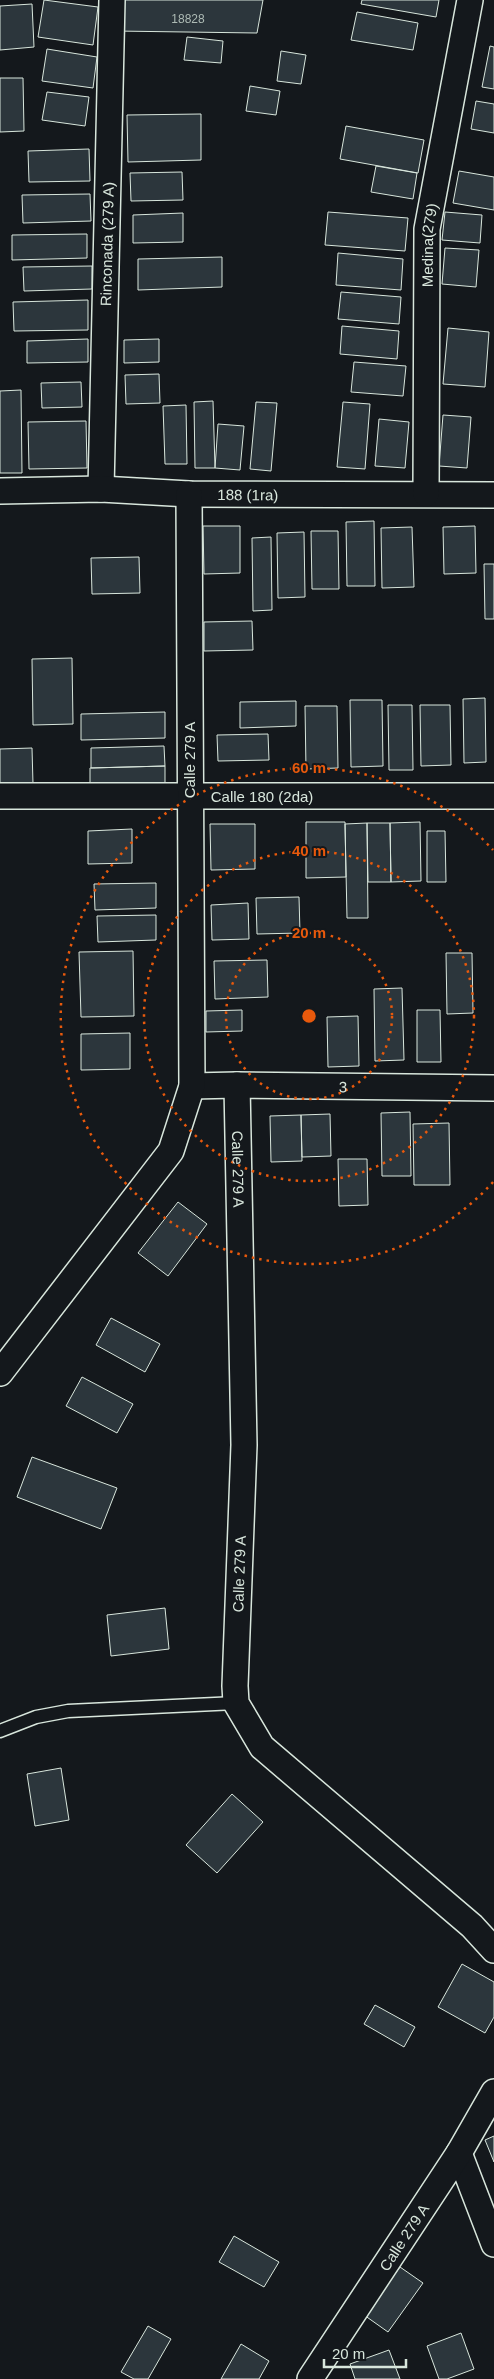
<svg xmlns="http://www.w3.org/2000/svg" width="494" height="2379" viewBox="0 0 494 2379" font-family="Helvetica,sans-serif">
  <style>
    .building { fill: #2c363c; stroke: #d8e6dc }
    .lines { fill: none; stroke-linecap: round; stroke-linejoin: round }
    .service-casing { stroke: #d8e6dc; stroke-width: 15 }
    .minor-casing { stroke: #d8e6dc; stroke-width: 28 }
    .service { stroke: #14181c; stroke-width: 12 }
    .minor { stroke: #14181c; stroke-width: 25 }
    .ring { fill: none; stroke: #e8590c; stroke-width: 2.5; stroke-dasharray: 2.5 5 }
    .labels { text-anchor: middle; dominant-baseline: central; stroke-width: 4; stroke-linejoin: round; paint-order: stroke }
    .number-label { font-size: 12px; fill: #adbab4 }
    .street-label { font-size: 15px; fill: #d8e6dc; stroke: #14181c }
    .centre { fill: #e8590c; stroke: #14181c; stroke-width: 2.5 }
    .ring-label { font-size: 15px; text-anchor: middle; font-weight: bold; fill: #e8590c; stroke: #14181c; stroke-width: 4; stroke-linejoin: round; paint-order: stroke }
  </style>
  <rect width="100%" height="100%" fill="#14181c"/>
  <path class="building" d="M44 0 98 7 93 45 38 37Z
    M117 0H263L257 33 115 31Z
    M362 0H439L436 17 361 4Z
    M32 4 34 47 0 50V6Z
    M357 12 418 23 413 50 351 40Z
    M187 37 223 41 221 63 184 60Z
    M490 46 494 47V89L482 87Z
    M47 49 97 57 93 88 42 81Z
    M281 51 306 55 301 84 277 81Z
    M0 78H23L24 131 0 132Z
    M250 86 280 91 276 115 246 111Z
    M47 92 89 97 85 126 42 120Z
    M476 101 494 104V133L471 129Z
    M201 114V160L128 162 127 115Z
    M346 126 424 140 418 173 340 159Z
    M89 149 90 181 29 182 28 151Z
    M376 166 417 173 413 199 371 192Z
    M459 171 494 177V210L453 203Z
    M182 172 183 200 131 201 130 173Z
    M90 194 91 221 23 223 22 195Z
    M328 212 408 218 405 251 325 245Z
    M445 212 482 215 480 243 442 240Z
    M183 213V242L133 243V215Z
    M87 234V258L12 260V235Z
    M445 248 479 250 476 287 442 284Z
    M338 253 403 259 401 290 336 285Z
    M222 257V287L138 290V259Z
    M92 266V289L24 291 23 267Z
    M341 292 401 297 399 324 338 319Z
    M88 300V330L14 331 13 302Z
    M342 326 399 331 397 359 340 354Z
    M448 328 489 332 485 387 443 384Z
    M88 339V362L27 363V341Z
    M159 339V362L124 363V340Z
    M354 362 406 366 403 396 351 392Z
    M159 374 160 403 126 404 125 375Z
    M81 382 82 407 42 408 41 383Z
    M21 390 22 473H0V391Z
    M213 401 215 468H195L194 402Z
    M256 402 277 403 271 471 250 469Z
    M343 402 370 404 365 469 337 467Z
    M186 405 187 464H165L163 406Z
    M443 415 471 417 467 468 439 466Z
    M379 419 409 422 405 468 375 466Z
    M86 421 87 468 29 469 28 422Z
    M218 424 244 426 240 470 215 468Z
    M374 521 375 586H347L346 522Z
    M203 526H240V573L204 574Z
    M475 526 476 573 444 574 443 527Z
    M412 527 414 587 382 588 381 528Z
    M311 531H338L339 589H312Z
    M304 532 305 597 278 598 277 533Z
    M271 537 272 610 253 611 252 538Z
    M139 557 140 593 92 594 91 558Z
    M484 564H494V619H485Z
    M252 621 253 650 204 651V622Z
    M72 658 73 724 33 725 32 659Z
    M485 698 486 762 464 763 463 699Z
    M350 700H382L383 766 351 767Z
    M296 701V726L240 728V702Z
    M388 705H412L413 770H389Z
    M420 705H450L451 765 421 766Z
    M305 706H337L338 768 306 769Z
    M165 712V738L81 740V714Z
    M268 734 269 760 218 761 217 735Z
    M164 746 165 766 91 768V748Z
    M32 748 33 784 0 785V749Z
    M165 766V790L90 791V768Z
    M306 822H345L346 877 306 878Z
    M420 822 421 881 391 882 390 823Z
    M367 823H390L391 882H368Z
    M367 823 368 918H347L345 824Z
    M210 824H255V869L211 870Z
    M132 829V863L88 864V831Z
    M427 831H445L446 882H427Z
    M156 883V908L95 910 94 884Z
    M299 897 300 933 257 934 256 898Z
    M248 903 249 939 212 940 211 905Z
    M156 915V940L98 942 97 916Z
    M133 951 134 1016 81 1017 79 952Z
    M446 953H472L473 1013 447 1014Z
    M267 960 268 997 215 999 214 961Z
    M402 988 404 1060 375 1061 374 989Z
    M242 1010V1031L206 1032V1011Z
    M417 1010H440L441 1062H417Z
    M358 1016 359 1066 328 1067 327 1017Z
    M130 1033V1069L81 1070V1034Z
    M410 1112 411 1176H382L381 1113Z
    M330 1114 331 1156 302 1157 301 1115Z
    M301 1115 302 1161 271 1162 270 1116Z
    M449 1123 450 1185H414L413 1124Z
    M338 1159H367L368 1205 339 1206Z
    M178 1202 207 1224 168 1276 138 1253Z
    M111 1318 160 1344 145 1372 96 1345Z
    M82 1377 133 1404 117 1433 66 1406Z
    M32 1457 117 1488 101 1529 17 1497Z
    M165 1608 169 1649 111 1656 107 1615Z
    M61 1768 69 1820 35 1826 27 1774Z
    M232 1794 263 1822 217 1873 186 1845Z
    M462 1964 494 1982V2017L485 2033 438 2007Z
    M375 2005 415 2027 404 2047 364 2024Z
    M494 2136V2162L485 2140Z
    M234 2236 279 2262 264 2287 219 2262Z
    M400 2267 423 2283 388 2332 364 2315Z
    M148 2326 171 2339 148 2379H134L121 2372Z
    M461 2333 474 2369 447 2379H439L427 2346Z
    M241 2344 269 2361 259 2379H221Z
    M389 2350 400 2379H355L350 2364Z"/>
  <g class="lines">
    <g class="service-casing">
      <path id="service" d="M0 1731 36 1717 68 1711 236 1703"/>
    </g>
    <g class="minor-casing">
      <g id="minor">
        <path id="s1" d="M101 489 112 0"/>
        <path id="s2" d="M0 491 101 489 189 494 494 495"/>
        <path id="s3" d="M426 494 427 229 470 0"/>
        <path id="s4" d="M0 796H494"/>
        <path id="s5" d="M237 1085 244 1445 235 1686 236 1703 262 1747 472 1926 494 1950"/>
        <path id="s6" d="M192 1086 237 1085 494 1088"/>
        <path d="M0 1373 171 1151 192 1086 189 494"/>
        <path d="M459 2153 494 2244"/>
        <path id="s7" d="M310 2379 459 2153 494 2092"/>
      </g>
    </g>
    <use href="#service" class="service"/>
    <use href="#minor" class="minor"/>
  </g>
  <g class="ring">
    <circle cx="309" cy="1016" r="83"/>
    <circle cx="309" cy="1016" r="165"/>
    <path d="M493 1182A248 248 0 1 1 493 850"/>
  </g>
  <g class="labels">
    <g class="number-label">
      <text x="188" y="19">18828</text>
    </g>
    <g class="street-label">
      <text stroke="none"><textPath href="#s1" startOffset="245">Rinconada (279 A)</textPath></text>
      <text stroke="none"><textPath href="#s3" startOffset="249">Medina(279)</textPath></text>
      <text stroke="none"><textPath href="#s2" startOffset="248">188 (1ra)</textPath></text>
      <text transform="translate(189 760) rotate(-90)">Calle 279 A</text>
      <text stroke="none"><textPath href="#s4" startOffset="262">Calle 180 (2da)</textPath></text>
      <text stroke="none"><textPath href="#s6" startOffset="151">3</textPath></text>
      <text stroke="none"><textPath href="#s5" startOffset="84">Calle 279 A</textPath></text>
      <text transform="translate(239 1574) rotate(-88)">Calle 279 A</text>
      <text stroke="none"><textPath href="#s7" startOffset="170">Calle 279 A</textPath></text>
    </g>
  </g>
  <circle cx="309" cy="1016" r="8" class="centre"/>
  <g class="ring-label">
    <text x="309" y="773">60 m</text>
    <text x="309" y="856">40 m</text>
    <text x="309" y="938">20 m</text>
  </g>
  <path d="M324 2359v8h82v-8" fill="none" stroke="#d8e6dc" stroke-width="2.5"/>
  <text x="332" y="2359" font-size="15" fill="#d8e6dc" stroke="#14181c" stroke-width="4" paint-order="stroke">20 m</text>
</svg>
